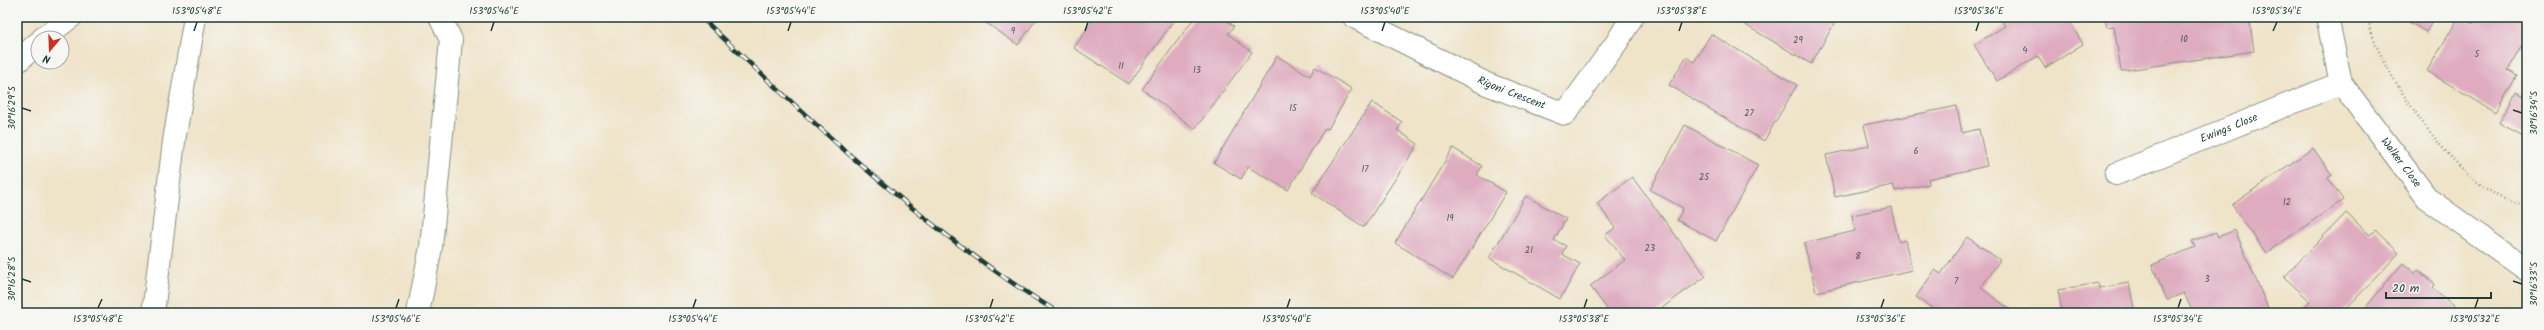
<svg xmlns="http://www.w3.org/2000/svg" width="2544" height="330" viewBox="0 0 2544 330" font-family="Kalam,sans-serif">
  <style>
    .building { fill: #deabbf }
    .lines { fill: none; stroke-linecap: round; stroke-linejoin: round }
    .minor-casing { stroke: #87907e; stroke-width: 24 }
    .path { stroke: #87907e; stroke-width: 2.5; stroke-dasharray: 1 3; stroke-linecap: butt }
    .minor { stroke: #fff; stroke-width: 22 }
    .rail-casing { stroke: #1f3d34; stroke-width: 4.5 }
    .rail { stroke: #f6f6f2; stroke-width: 3; stroke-dasharray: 9; stroke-linecap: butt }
    .ticks { fill: none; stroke: #1f3d34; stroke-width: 1.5 }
    .labels { text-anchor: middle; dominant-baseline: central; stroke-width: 3; stroke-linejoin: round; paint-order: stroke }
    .number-label { font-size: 9px; fill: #4f5857 }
    .street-label { font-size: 11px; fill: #1f3d34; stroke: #f6f6f2 }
    .neatline { fill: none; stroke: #1f3d34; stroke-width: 1.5 }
    .ticks-label { font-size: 10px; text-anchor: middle; fill: #1f3d34 }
  </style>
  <rect width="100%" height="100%" fill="#f6f6f2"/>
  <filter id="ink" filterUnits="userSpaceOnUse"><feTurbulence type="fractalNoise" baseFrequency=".025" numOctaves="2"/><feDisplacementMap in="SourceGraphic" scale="8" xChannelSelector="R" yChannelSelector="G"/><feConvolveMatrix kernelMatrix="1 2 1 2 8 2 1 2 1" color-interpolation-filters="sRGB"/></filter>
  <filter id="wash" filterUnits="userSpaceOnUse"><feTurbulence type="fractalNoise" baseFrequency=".012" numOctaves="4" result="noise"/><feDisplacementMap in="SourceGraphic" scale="16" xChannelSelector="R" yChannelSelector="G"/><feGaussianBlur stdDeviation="0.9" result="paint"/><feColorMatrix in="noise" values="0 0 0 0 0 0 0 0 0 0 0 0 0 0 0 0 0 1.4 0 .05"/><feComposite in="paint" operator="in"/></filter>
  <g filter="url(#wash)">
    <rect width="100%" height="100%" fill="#efe3c8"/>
    <g id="blocks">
      <path class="building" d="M978 17H1038L1018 45Z
        M1095 17H1176L1129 84 1074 48Z
        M1195 17H1222L1234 26 1228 34 1252 52 1195 129 1142 89Z
        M1732 17H1838L1811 64Z
        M1999 17H2066L2083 44 2045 68 2038 56 1997 81 1974 45 2005 26Z
        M2105 17H2249L2254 51 2121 71 2114 26 2107 27Z
        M2401 17H2435L2426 32Z
        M2459 17 2474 24 2478 17H2527V38L2508 70 2517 76 2495 112 2427 71Z
        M1711 34 1797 85 1764 141 1669 85 1686 57 1694 62Z
        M1277 56 1310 76 1315 67 1352 89 1328 129 1325 128 1288 190 1248 167 1241 179 1214 163Z
        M2516 92 2527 98V138L2499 123Z
        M1372 102 1402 122 1397 130 1418 144 1364 227 1312 193Z
        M1957 106 1962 133 1979 129 1987 166 1928 179 1929 184 1895 191 1893 185 1835 197 1826 155 1869 146 1864 125Z
        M1685 125 1758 165 1716 241 1677 220 1683 208 1650 190Z
        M1453 148 1482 166 1477 175 1506 192 1453 279 1395 243Z
        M2313 148 2332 175 2328 178 2343 200 2266 253 2232 205Z
        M1632 177 1706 276 1655 313H1610L1590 286 1625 260 1605 235 1615 228 1597 203Z
        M1526 196 1566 219 1554 240 1566 246 1562 254 1580 264 1560 299 1489 258Z
        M1891 207 1899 242 1905 240 1912 270 1816 292 1804 243 1855 231 1852 215Z
        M2346 213 2370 235 2375 230 2399 253 2342 313H2299L2310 301 2284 277Z
        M2235 230 2270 313H2193L2184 293 2167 300 2152 265 2195 247 2192 241 2216 232 2218 237Z
        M1967 237 2000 260 1981 288 2015 313H1939L1916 297 1935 270 1941 274Z
        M2403 263 2415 273 2418 270 2435 284 2433 288 2462 313H2361Z
        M2098 283 2099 288 2129 283 2135 313H2062L2058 290Z"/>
    </g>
  </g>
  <g filter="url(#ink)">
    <use href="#blocks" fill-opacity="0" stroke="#87907e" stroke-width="1"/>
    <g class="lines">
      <g class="minor-casing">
        <g id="minor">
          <path id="s1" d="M1354 17 1487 84 1565 114 1617 42 1632 17"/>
          <path id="s2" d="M2327 17 2341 83 2428 199 2527 270"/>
          <path d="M43 38 71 17"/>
          <path d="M17 62 38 43"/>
          <path id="s3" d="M2116 174 2341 83"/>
          <path d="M153 313 174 141 195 17"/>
          <path d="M418 313 431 247 451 40 440 17"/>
        </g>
      </g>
      <path class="path" d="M2367 17C2371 30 2375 45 2382 57 2405 103 2471 202 2527 205"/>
      <use href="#minor" class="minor"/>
      <g class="rail-casing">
        <path id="rail" d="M701 17C813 123 926 232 1059 313"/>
      </g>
      <use href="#rail" class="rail"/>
    </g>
  </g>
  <path class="ticks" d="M194 31 197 22M491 31 494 22M788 31 791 22M1085 31 1088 22M1382 31 1385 22M1679 31 1682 22M1976 31 1979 22M2273 31 2277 22M22 108 31 111M2513 110 2522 113M22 279 31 282M2513 281 2522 284M98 308 102 299M396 308 399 299M693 308 696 299M990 308 993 299M1287 308 1290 299M1584 308 1587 299M1881 308 1884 299M2178 308 2181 299M2475 308 2478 299"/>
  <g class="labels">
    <g class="number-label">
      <text x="1013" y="31">9</text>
      <text x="2184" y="39">10</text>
      <text x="1798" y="40">29</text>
      <text x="2025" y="50">4</text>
      <text x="2477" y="54">5</text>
      <text x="1121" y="66">11</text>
      <text x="1197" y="70">13</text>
      <text x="1293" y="108">15</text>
      <text x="1749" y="113">27</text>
      <text x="1916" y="151">6</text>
      <text x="1365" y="169">17</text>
      <text x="1704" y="177">25</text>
      <text x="2287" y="202">12</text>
      <text x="1450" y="218">19</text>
      <text x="1650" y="248">23</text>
      <text x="1529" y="250">21</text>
      <text x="1858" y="256">8</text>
      <text x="2207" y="279">3</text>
      <text x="1956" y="281">7</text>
    </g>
    <g class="street-label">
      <text stroke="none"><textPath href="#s1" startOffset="175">Rigoni Crescent</textPath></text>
      <text stroke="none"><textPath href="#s3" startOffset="122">Ewings Close</textPath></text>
      <text stroke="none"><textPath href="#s2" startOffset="167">Walker Close</textPath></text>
    </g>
  </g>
  <rect width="2544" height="330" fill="none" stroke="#f6f6f2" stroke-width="44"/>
  <g transform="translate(50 50) rotate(199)"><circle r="19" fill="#f6f6f2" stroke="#a0aca6"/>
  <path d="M0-3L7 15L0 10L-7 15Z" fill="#c8321e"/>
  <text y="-6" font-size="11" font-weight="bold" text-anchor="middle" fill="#1f3d34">N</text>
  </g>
  <path d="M2386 292v6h105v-6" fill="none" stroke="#1f3d34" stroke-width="2"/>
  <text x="2392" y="292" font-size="12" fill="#1f3d34" stroke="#f6f6f2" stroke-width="3" paint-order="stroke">20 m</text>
  <rect x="22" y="22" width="2500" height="286" class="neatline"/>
  <g class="ticks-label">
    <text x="197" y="14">153°05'48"E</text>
    <text x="494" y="14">153°05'46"E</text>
    <text x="791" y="14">153°05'44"E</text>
    <text x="1088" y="14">153°05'42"E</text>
    <text x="1385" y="14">153°05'40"E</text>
    <text x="1682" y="14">153°05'38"E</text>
    <text x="1979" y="14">153°05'36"E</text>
    <text x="2277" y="14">153°05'34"E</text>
    <text transform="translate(11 108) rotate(-90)" y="4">30°16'29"S</text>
    <text transform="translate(2533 113) rotate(-90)" y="4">30°16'34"S</text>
    <text transform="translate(11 279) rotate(-90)" y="4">30°16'28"S</text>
    <text transform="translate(2533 284) rotate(-90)" y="4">30°16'33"S</text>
    <text x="98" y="322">153°05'48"E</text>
    <text x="396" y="322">153°05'46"E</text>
    <text x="693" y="322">153°05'44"E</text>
    <text x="990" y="322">153°05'42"E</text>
    <text x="1287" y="322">153°05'40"E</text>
    <text x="1584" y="322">153°05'38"E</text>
    <text x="1881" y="322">153°05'36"E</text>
    <text x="2178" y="322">153°05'34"E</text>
    <text x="2475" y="322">153°05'32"E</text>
  </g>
</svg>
